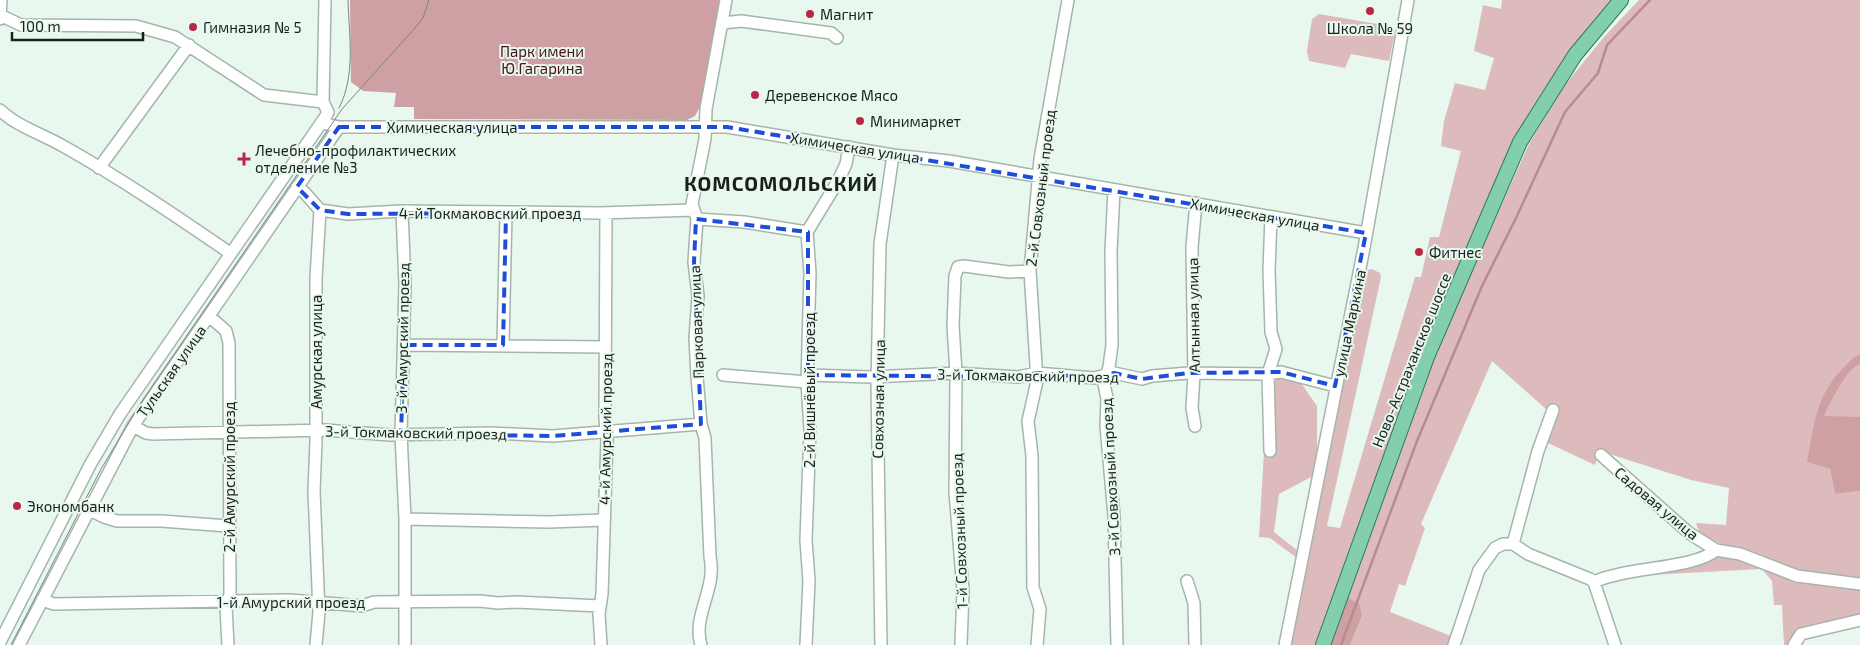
<svg xmlns="http://www.w3.org/2000/svg" width="1860" height="645" viewBox="0 0 1860 645" font-family="'Exo 2',sans-serif">
  <style>
    .green { fill: #ddbabc }
    .forest { fill: #cfa0a3 }
    .lines { fill: none; stroke-linecap: round; stroke-linejoin: round }
    .stream { stroke: #b98b8e; stroke-width: 2.5 }
    .minor-casing { stroke: #a5b5ab; stroke-width: 14 }
    .major-casing { stroke: #287c56; stroke-width: 16 }
    .minor { stroke: #fff; stroke-width: 11 }
    .major { stroke: #83ceac; stroke-width: 14 }
    .tram { stroke: #7c8781; stroke-width: 1 }
    .marked { fill: none; stroke: #1d4ed8; stroke-width: 4; stroke-dasharray: 10 6; stroke-linejoin: round }
    .poi-dot { fill: #b92747; stroke: #e8f8ee; stroke-width: 2 }
    .labels { text-anchor: middle; dominant-baseline: central; stroke-width: 4; stroke-linejoin: round; paint-order: stroke }
    .poi-label { font-size: 15px; fill: #1a201d; stroke: #e8f8ee; text-anchor: start }
    .park-label { font-size: 15px; fill: #4b111c; stroke: #e8f8ee }
    .street-label { font-size: 15px; fill: #1a201d; stroke: #e8f8ee }
    .district-label { font-size: 20px; font-weight: bold; letter-spacing: 1px; fill: #1a201d; stroke: #e8f8ee }
  </style>
  <rect width="100%" height="100%" fill="#e8f8ee"/>
  <path class="green" d="M1502 0H1614L1570 52 1533 108 1318 645H1290L1364 271 1372 269 1380 273 1381 277 1327 526 1340 528 1415 277H1421L1430 237H1439L1461 151 1441 146 1444 121 1455 83 1485 90 1494 58 1474 51 1483 5 1501 9Z
    M1639 0H1860V354C1852 357 1848 363 1842 369 1815 398 1814 425 1808 462L1830 469 1835 494 1860 491V617C1840 621 1796 624 1788 645H1784L1782 605H1774L1772 581 1762 569 1628 576 1726 547C1714 538 1700 540 1696 523L1726 525 1729 488 1691 480 1600 451 1595 465 1546 442 1547 410 1492 361 1421 524 1425 528 1405 586 1399 584 1390 612 1451 636 1450 645H1350L1362 616 1347 598 1433 357 1529 144 1565 85 1603 38Z
    M1319 14 1389 26 1395 32 1389 61 1351 54 1345 68 1309 61 1307 51 1312 19Z
    M1860 364V417H1823C1830 403 1846 370 1860 364Z
    M1274 376 1299 380 1317 406V453L1313 476 1279 494 1274 532 1298 551 1297 558 1270 538 1259 537 1264 452H1272Z"/>
  <path class="forest" d="M350 0H721L702 103 695 116 687 120 414 119V107H394L396 93 363 91 351 82Z
    M1860 354V364C1846 370 1830 403 1824 416L1860 417V491L1835 494 1830 469 1807 462C1814 425 1815 397 1842 369 1848 363 1852 357 1860 354Z
    M1347 598 1359 603 1362 616 1350 645H1330Z"/>
  <g class="lines">
    <path class="stream" d="M1341 645 1417 441 1482 286 1516 218 1565 112 1598 73 1607 45 1650 0"/>
    <g class="minor-casing">
      <path id="minor" d="M2 16 21 25 136 26 175 37 264 95 323 102
        M0 19 1 0
        M723 23 741 21 831 33 837 38
        M0 110C16 126 42 134 63 146 120 178 176 216 230 253
        M322 123 339 127H727L893 155 949 161 1366 233
        M99 168 189 45
        M297 187 304 192 320 210 348 214 402 211 600 213 693 210
        M1114 190 1111 251 1112 345 1109 367 1104 384 1107 398 1106 426 1114 516 1117 645
        M402 211 405 284 401 434 405 519V645
        M697 219 744 222 807 232
        M209 316 226 331 229 343 230 594 226 607 228 645
        M503 344 506 213
        M404 345 605 347
        M723 375 807 382
        M808 375 871 377 956 373 1018 377 1037 373 1094 378 1114 373 1142 379 1152 376 1189 373 1268 374 1281 372 1335 386
        M133 426 146 433 153 434 325 430 390 435 491 433 553 436 701 424
        M1195 426 1192 408 1194 374 1192 247 1196 203
        M1270 451 1268 374 1276 349 1271 332 1269 270 1271 217
        M1601 455 1689 533 1716 550 1740 554 1797 576 1860 584
        M88 509 104 517 117 521H161L228 526
        M405 519 549 522 604 520
        M1513 544 1538 451 1553 410
        M1187 581 1194 603 1195 645
        M1594 582C1624 567 1695 569 1716 550
        M42 600 54 604 290 600 362 606 374 602 480 601 498 603 516 602 600 606
        M0 642 90 465 120 414 326 116 328 112 323 102 325 0
        M19 645 133 426 339 127
        M316 645 319 612 314 491 316 441V278L320 210
        M601 645 599 614 602 594 607 439 605 419 606 213
        M701 645C692 615 717 589 710 557L705 438 701 424 697 376 695 338 698 296 694 262 697 219 692 204 705 139 706 109 726 0
        M806 645 809 581 806 540 810 430 807 382 810 273 807 232 838 181 846 164 849 147
        M881 645 877 383 880 244 893 155
        M961 645 963 590 955 492 956 373 953 326 955 276 958 267 964 266 1009 272 1030 271
        M1037 645 1040 609 1033 587 1032 456 1028 421 1037 381 1030 271 1040 159 1068 0
        M1285 645 1364 248 1408 0
        M1454 645 1479 570 1495 548 1503 544H1513L1528 554 1590 579 1594 582 1615 645
        M1794 645 1801 634 1860 620"/>
    </g>
    <g class="major-casing">
      <path id="major" d="M1323 645 1427 357 1520 142 1575 55 1621 0"/>
    </g>
    <use href="#minor" class="minor"/>
    <use href="#major" class="major"/>
    <path class="tram" d="M339 108C356 75 349 36 348 0
      M11 645 101 469 144 398 342 109 415 28 423 18 429 0"/>
  </g>
  <path class="marked" d="M339 127H727L1366 233 1335 386 1281 372 1189 373 1142 379 1114 373 1094 378 1037 373 1018 377 808 375V232L696 219 694 262 701 424 553 436 401 434 404 345H503L506 213 348 214 320 210 297 187Z"/>
  <g class="poi-dot">
    <circle cx="1370" cy="11" r="5"/>
    <circle cx="810" cy="14" r="5"/>
    <circle cx="193" cy="27" r="5"/>
    <circle cx="755" cy="95" r="5"/>
    <circle cx="860" cy="121" r="5"/>
    <path d="M241.5 151.5h5v5h5v5h-5v5h-5v-5h-5v-5h5z"/>
    <circle cx="1419" cy="252" r="5"/>
    <circle cx="17" cy="506" r="5"/>
  </g>
  <g class="labels">
    <g class="poi-label">
      <text x="820" y="14">Магнит</text>
      <text x="203" y="27">Гимназия № 5</text>
      <text x="1370" y="28" text-anchor="middle">Школа № 59</text>
      <text x="765" y="95">Деревенское Мясо</text>
      <text x="870" y="121">Минимаркет</text>
      <text x="255" y="150">Лечебно-профилактических<tspan x="255" dy="17">отделение №3</tspan></text>
      <text x="1429" y="252">Фитнес</text>
      <text x="27" y="506">Экономбанк</text>
    </g>
    <g class="park-label">
      <text x="542" y="51">Парк имени<tspan x="542" dy="17">Ю.Гагарина</tspan></text>
    </g>
    <g class="street-label">
      <text x="452" y="127">Химическая улица</text>
      <text transform="translate(855 147) rotate(9)">Химическая улица</text>
      <text transform="translate(1040 188) rotate(-83)">2-й Совхозный проезд</text>
      <text x="490" y="213">4-й Токмаковский проезд</text>
      <text transform="translate(1255 214) rotate(10)">Химическая улица</text>
      <text transform="translate(1193 315) rotate(-91)">Алтынная улица</text>
      <text transform="translate(696 322) rotate(-92)">Парковая улица</text>
      <text transform="translate(1349 323) rotate(-78)">улица Маркина</text>
      <text transform="translate(402 338) rotate(-89)">3-й Амурский проезд</text>
      <text transform="translate(316 352) rotate(-90)">Амурская улица</text>
      <text transform="translate(1411 360) rotate(-68)">Ново-Астраханское шоссе</text>
      <text transform="translate(171 371) rotate(-55)">Тульская улица</text>
      <text transform="translate(1028 375) rotate(1)">3-й Токмаковский проезд</text>
      <text transform="translate(809 390) rotate(-90)">2-й Вишнёвый проезд</text>
      <text transform="translate(878 399) rotate(-89)">Совхозная улица</text>
      <text transform="translate(605 429) rotate(-89)">4-й Амурский проезд</text>
      <text transform="translate(416 432) rotate(1)">3-й Токмаковский проезд</text>
      <text transform="translate(229 477) rotate(-90)">2-й Амурский проезд</text>
      <text transform="translate(1110 477) rotate(-93)">3-й Совхозный проезд</text>
      <text transform="translate(1657 503) rotate(40)">Садовая улица</text>
      <text transform="translate(959 531) rotate(-92)">1-й Совхозный проезд</text>
      <text x="291" y="602">1-й Амурский проезд</text>
    </g>
    <g class="district-label">
      <text x="781" y="183">КОМСОМОЛЬСКИЙ</text>
    </g>
  </g>
  <path d="M12 32v8h131v-8" fill="none" stroke="#1a201d" stroke-width="2.5"/>
  <text x="20" y="32" font-size="15" fill="#1a201d" stroke="#e8f8ee" stroke-width="4" paint-order="stroke">100 m</text>
</svg>
